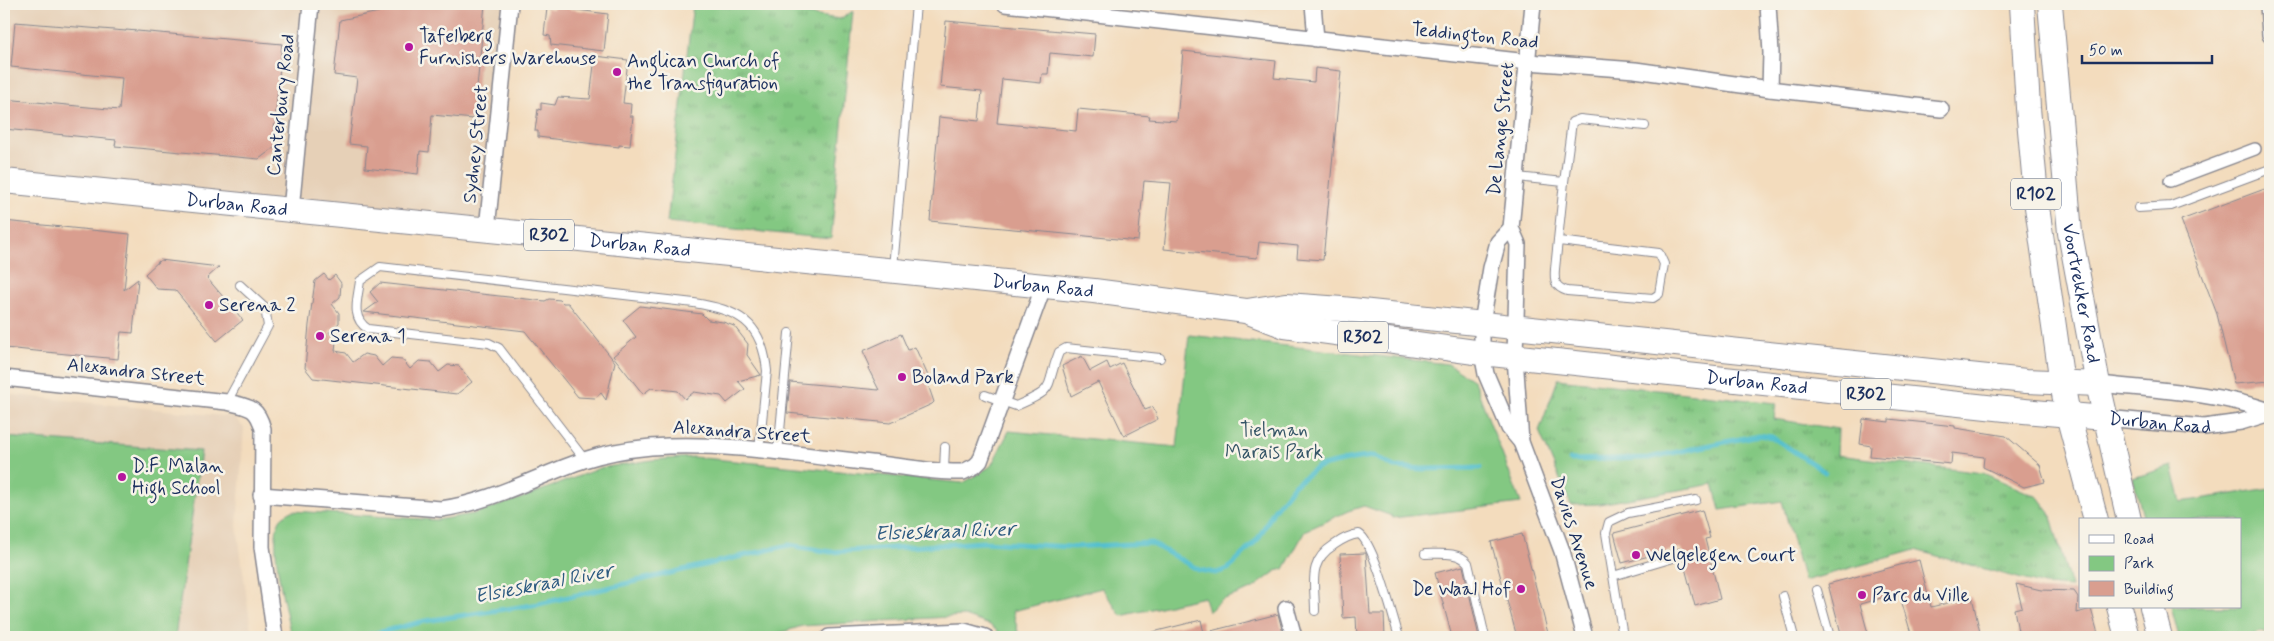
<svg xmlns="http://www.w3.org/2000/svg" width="2274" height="641" viewBox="0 0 2274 641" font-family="Mynerve,sans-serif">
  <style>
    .built { fill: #e6d0b7 }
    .grass { fill: url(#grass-tufts); stroke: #4f7c70 }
    .park { fill: #83c882; stroke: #4f7c70 }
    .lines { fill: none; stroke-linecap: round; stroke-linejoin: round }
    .stream { stroke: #54c0ce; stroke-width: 5 }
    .building { fill: #d99e8f }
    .service-casing { stroke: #87868e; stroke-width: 10 }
    .pedestrian-casing { stroke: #87868e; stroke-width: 14 }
    .minor-casing { stroke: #87868e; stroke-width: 18 }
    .primary-casing { stroke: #87868e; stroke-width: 26 }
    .service { stroke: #fff; stroke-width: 8 }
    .pedestrian { stroke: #fff; stroke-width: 11 }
    .minor { stroke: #fff; stroke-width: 15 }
    .primary { stroke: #fff; stroke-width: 24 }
    .poi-dot { fill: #b5179e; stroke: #f7f3e8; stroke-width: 2 }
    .labels { text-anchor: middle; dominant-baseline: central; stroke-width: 5; stroke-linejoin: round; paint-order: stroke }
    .shield { fill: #f7f3e8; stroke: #5d6a87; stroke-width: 1 }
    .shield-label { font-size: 18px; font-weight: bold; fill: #1b2f5e }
    .poi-label { font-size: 19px; fill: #1b2f5e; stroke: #f7f3e8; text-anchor: start }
    .street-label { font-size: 19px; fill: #1b2f5e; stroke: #f7f3e8 }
    .park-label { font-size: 19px; fill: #355567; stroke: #f7f3e8 }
    .water-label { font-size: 20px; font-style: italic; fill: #2c5a80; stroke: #f7f3e8 }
  </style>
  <defs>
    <pattern id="grass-tufts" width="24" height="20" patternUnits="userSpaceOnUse" patternTransform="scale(1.25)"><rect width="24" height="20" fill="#83c882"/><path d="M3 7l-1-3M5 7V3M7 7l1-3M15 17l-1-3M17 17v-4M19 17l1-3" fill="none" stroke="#6aa36e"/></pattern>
  </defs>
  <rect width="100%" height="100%" fill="#f7f3e8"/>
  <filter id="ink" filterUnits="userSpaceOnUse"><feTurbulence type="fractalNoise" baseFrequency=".02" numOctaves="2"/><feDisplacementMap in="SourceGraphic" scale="10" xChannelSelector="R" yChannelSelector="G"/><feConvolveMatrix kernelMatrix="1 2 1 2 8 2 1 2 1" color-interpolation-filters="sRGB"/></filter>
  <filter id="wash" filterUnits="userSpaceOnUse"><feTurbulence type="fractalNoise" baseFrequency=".0096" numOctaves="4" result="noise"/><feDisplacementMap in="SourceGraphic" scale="20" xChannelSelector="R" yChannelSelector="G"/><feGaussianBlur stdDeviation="1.12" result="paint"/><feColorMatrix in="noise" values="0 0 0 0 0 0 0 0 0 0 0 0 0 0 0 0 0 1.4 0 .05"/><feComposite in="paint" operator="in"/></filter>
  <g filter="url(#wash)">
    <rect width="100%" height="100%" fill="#f3dcbd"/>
    <path class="built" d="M4 4H285L313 6V4H507L485 226 4 180Z
      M4 394 234 417 244 428 237 526 252 637H4Z"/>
    <path class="grass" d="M693 4H732L840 19 853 11 831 239 667 222Z
      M1558 379 1776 403 1774 419 1838 429 1837 455 1983 473 2038 497 2050 513 2071 587 2044 585 1915 550 1804 581 1782 501 1720 510 1713 484 1599 504 1571 505 1539 431Z"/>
    <path class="park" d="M1189 335 1448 364 1474 381 1521 503 1393 518 1392 516 1364 506 1348 511 1305 531 1284 569 1276 571 1252 589 1222 600 1208 612 1204 597 1121 616 1102 588 1013 611 1018 632 1003 636 990 625 964 616 802 626 767 637H291C287 613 267 540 280 520 282 516 289 513 292 511L437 520 473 514 519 499 600 468 652 460 693 457 963 483 991 466 1009 431 1177 447Z
      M4 437 201 451 175 637 4 636Z
      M2172 466 2181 502 2270 488V635L2262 632 2244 637H2179L2171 607H2240V520H2144L2133 478Z"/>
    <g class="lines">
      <path class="stream" d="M1570 460 1648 458 1759 435 1772 437 1825 472
        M361 637 425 621 539 604 789 545 831 552 984 542 1072 547 1151 543 1199 570 1216 573 1228 569 1258 539 1274 510 1295 484 1318 467 1352 459 1374 456 1394 467 1423 469 1480 468"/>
    </g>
    <g id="blocks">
      <path class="building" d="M380 4H485L474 119 432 115 429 152 420 151 418 174 365 168 367 146 349 144 357 78 334 75 340 20 379 12Z
        M554 4H569V9L608 14 604 51 551 45 550 36 544 35 547 8 553 9Z
        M946 21 1095 34 1093 57 1050 53 1048 74H1042L1041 83 1002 79 997 123 1076 131 1078 109 1150 116 1149 119 1177 121 1183 51 1276 61 1274 78 1314 82 1315 68 1341 71 1323 260 1297 258 1298 246 1259 242 1257 258 1164 249 1171 183 1144 181 1138 241 930 221 939 117 979 121 982 91 940 87Z
        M15 22 126 31V30L282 44 274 132 276 133 275 147 259 159 115 146 116 140 4 129 5 99 119 110 122 78 11 67Z
        M595 56 628 60 623 103 631 104 630 116H633L630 146 619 145V147L538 137V131H535L538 109 541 110V103L555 105 558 97 590 99Z
        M2270 187V381L2234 384 2217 314 2181 220Z
        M4 221 130 234 124 290 138 279 133 333 121 332 118 359 5 348 7 318H4Z
        M160 260 219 267 207 278 243 320 217 341 175 290 157 289 145 274Z
        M324 274 329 280 335 275 341 283 340 297 332 304 339 313V323L329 332 336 341 335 351 346 353 353 362 364 354 374 356 382 366 391 358 402 359 410 369 419 361 431 362 439 372 448 365 459 366 472 382 457 394 313 378 305 368 309 325 315 281Z
        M380 283 545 301 549 299 560 300 563 303H568L615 362 606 400 601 393 595 398 578 397 525 331 364 312 378 302 370 292Z
        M640 306 702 314 708 320 723 322 734 326 748 344 747 355 761 375 738 381 745 389 727 403 721 396 694 392 685 399 678 391 651 388 643 394 613 356 636 337 623 320Z
        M901 334 908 350 915 347 929 378 926 379 934 402 932 404 890 423 787 413 790 382 879 390 868 368 870 366 863 351Z
        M1082 356 1090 371 1107 362 1110 369 1122 363 1145 410 1153 407 1158 419 1124 436 1098 382 1071 396 1062 366Z
        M1863 419 1889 422V419L1955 426V428L2006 436 2040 465 2045 482 2024 487 1983 467 1984 457 1952 453 1951 464 1870 456 1871 446 1860 444Z
        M1702 510 1710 538 1705 539 1720 599 1695 606 1683 560 1685 555 1680 548 1622 563 1614 533Z
        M1522 534 1549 637H1517L1491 542Z
        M1366 553 1370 614H1384L1385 637H1357L1356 617 1343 618 1340 554Z
        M1919 560 1931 607 1972 597 1981 637H1937L1936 633 1912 637 1899 593 1860 604 1869 637H1842L1828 584Z
        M1463 566 1479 637H1452L1435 573Z
        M2016 584 2041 590 2074 591 2078 597 2077 613 2091 609 2099 637H2019L2014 609 2022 607Z
        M1278 614 1284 637H1207V632Z
        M1201 620 1205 637H1154L1153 632Z"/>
    </g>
  </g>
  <g filter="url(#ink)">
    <use href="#blocks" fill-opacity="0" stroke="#87868e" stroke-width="1"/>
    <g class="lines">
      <g class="service-casing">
        <path id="service" d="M1517 177 1564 182 1555 269C1554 282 1555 287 1567 291L1653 298 1659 294 1664 264 1659 253 1559 241
          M1564 182 1572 122 1580 119 1645 126
          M2138 208 2171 206 2270 169
          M893 268 916 4
          M985 395 1016 406C1058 388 1044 390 1059 352L1066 348 1160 358
          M227 402 268 326 265 308 240 285
          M778 453 789 333
          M585 460 499 348 489 343 368 329C350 318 358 298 360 281L380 267 694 303C738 310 762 321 767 371L759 451
          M944 471 945 447
          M1425 554C1439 554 1459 551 1468 563L1485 637
          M1613 576 1680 556
          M1817 590 1830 637
          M1783 596 1794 637
          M1315 611C1315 583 1307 562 1334 545 1341 540 1350 535 1359 534 1374 542 1393 618 1399 637
          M1623 637 1606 533 1609 522 1628 513 1696 500"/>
      </g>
      <g class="pedestrian-casing">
        <path id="pedestrian" d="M2170 181 2255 149"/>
      </g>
      <g class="minor-casing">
        <g id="minor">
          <path d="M1005 4 1528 62 1635 70 1770 89 1941 109"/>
          <path d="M1313 4 1316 39"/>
          <path d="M1533 4 1511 228 1518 244 1515 357 1521 442 1562 551 1585 637"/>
          <path d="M1768 4 1771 53 1770 89"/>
          <path d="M2268 4 2270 35"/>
          <path d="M291 210 311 4"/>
          <path d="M1511 228 1498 242 1491 268 1482 323V353L1486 374 1509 428 1521 442"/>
          <path d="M487 229 510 4"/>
          <path d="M4 378 227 402C248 407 257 406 263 429L262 547 275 637"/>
          <path d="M2098 384C2156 390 2214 392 2270 411"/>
          <path id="s1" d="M2105 418 2204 427 2241 422 2270 413"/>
          <path d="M261 495 441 509C491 502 537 476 584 460 605 453 629 449 651 447 727 441 812 457 888 465 912 468 938 473 963 472L975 466 980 461 1044 285"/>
          <path d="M1286 608 1294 637"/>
          <path d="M829 637 964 631 985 637"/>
        </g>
      </g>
      <g class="primary-casing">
        <g id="primary">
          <path d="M2022 4 2028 108 2037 207 2062 383 2068 415 2096 520"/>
          <path id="s2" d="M2050 4 2070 233 2098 384 2129 520"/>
          <path id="s3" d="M4 181 1094 291 1246 311 1285 326 1482 353 2024 411 2105 418"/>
          <path d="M1247 311 1286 305 1342 309 2026 381 2098 384"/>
          <path d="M2119 607 2127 637"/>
          <path d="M2152 607 2160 637"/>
        </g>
      </g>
      <use href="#service" class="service"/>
      <use href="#pedestrian" class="pedestrian"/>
      <use href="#minor" class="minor"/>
      <use href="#primary" class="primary"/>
    </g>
  </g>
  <g class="poi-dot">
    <circle cx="409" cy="47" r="5"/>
    <circle cx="617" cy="72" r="5"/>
    <circle cx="209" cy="305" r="5"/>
    <circle cx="320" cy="336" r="5"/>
    <circle cx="902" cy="377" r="5"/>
    <circle cx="122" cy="477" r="5"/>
    <circle cx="1636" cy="555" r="5"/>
    <circle cx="1521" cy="589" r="5"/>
    <circle cx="1862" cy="595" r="5"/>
  </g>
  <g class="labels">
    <g class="shield">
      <rect x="2011" y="178.5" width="50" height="31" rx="4"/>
      <rect x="524" y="219.5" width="50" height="31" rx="4"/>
      <rect x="1338" y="321.5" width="50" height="31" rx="4"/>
      <rect x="1841" y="378.5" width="50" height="31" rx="4"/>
    </g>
    <g class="shield-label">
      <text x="2036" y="194">R102</text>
      <text x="549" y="235">R302</text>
      <text x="1363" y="337">R302</text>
      <text x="1866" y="394">R302</text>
    </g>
    <g class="poi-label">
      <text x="419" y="36">Tafelberg<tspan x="419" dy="22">Furnishers Warehouse</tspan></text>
      <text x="627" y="61">Anglican Church of<tspan x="627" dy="22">the Transfiguration</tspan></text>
      <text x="219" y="305">Serena 2</text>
      <text x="330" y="336">Serena 1</text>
      <text x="912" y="377">Boland Park</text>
      <text x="132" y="466">D.F. Malan<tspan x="132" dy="22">High School</tspan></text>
      <text x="1646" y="555">Welgelegen Court</text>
      <text x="1511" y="589" text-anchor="end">De Waal Hof</text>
      <text x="1872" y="595">Parc du Ville</text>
    </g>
    <g class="street-label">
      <text transform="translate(1475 36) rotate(6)">Teddington Road</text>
      <text transform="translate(281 105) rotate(-84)">Canterbury Road</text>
      <text transform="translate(1501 129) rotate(-84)">De Lange Street</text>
      <text transform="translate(476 144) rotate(-84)">Sydney Street</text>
      <text stroke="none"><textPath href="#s3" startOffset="234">Durban Road</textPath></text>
      <text stroke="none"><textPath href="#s3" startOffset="639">Durban Road</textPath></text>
      <text stroke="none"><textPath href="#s3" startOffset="1044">Durban Road</textPath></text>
      <text stroke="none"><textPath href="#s2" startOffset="291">Voortrekker Road</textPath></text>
      <text transform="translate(136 372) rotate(6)">Alexandra Street</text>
      <text stroke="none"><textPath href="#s3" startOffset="1766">Durban Road</textPath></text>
      <text stroke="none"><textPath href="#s1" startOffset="55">Durban Road</textPath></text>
      <text transform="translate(742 432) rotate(4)">Alexandra Street</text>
      <text transform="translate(1574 533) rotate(72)">Davies Avenue</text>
    </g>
    <g class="park-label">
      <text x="1274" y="430">Tielman<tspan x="1274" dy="22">Marais Park</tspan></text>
    </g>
    <g class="water-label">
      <text transform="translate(945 532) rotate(-2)">Elsieskraal River</text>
      <text transform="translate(544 584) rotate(-11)">Elsieskraal River</text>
    </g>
  </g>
  <rect width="2274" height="641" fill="none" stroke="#f7f3e8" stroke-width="20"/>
  <rect x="2079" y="518" width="162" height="90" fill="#f7f3e8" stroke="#9fa5b1"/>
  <rect x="2089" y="535" width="25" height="8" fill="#ffffff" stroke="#9fa5b1"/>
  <text x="2124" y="544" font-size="15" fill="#1b2f5e">Road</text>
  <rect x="2089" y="556" width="25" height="15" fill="#83c882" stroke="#9fa5b1"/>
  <text x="2124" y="568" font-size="15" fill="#1b2f5e">Park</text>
  <rect x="2089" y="581" width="25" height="15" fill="#d99e8f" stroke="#9fa5b1"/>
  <text x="2124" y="594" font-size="15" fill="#1b2f5e">Building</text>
  <path d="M2082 55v8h130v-8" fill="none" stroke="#1b2f5e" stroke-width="2.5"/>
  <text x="2089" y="55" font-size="15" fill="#1b2f5e" stroke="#f7f3e8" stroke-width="4" paint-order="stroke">50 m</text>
</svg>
